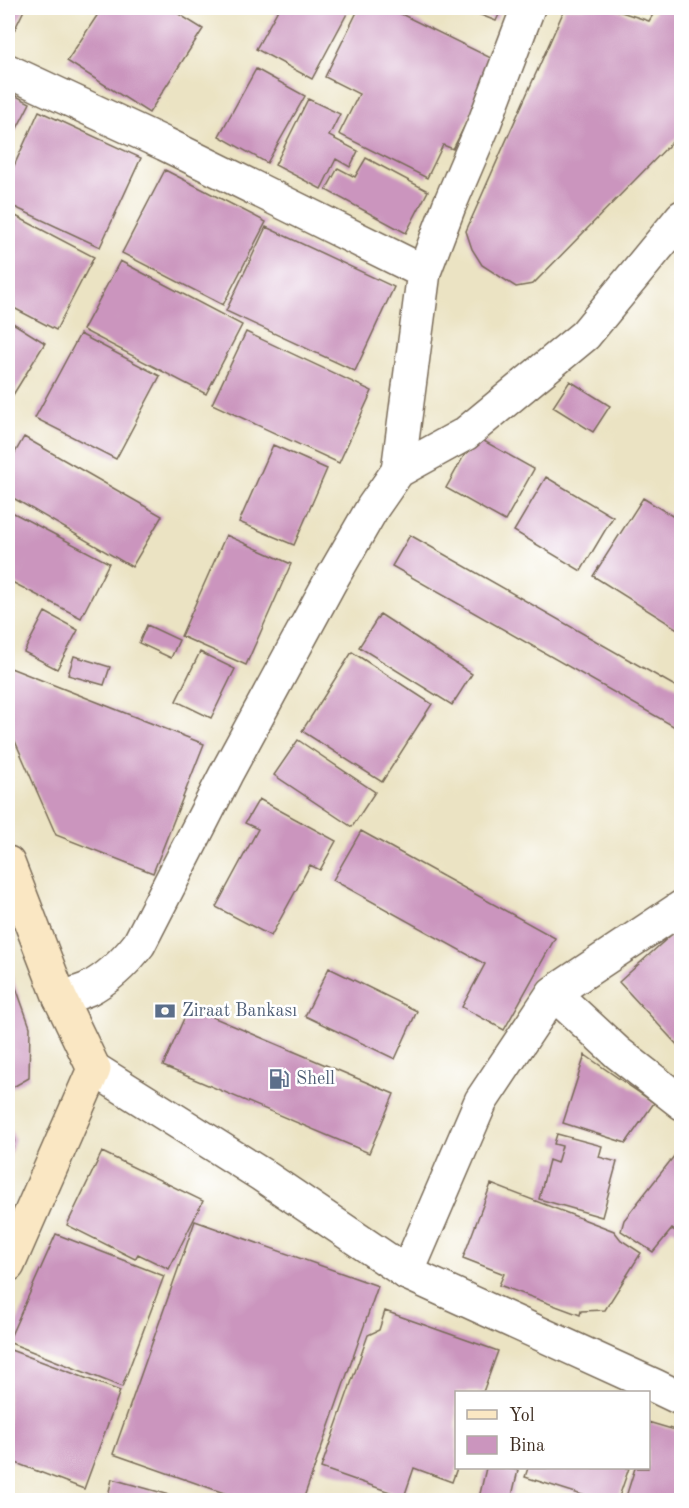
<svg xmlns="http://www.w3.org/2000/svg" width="689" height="1508" viewBox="0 0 689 1508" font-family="'Old Standard TT',serif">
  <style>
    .building { fill: #cb95be }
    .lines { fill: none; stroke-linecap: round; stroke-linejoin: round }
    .minor-casing { stroke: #796b58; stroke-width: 36 }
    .tertiary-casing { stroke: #796b58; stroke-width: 36 }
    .secondary-casing { stroke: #796b58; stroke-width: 36 }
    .minor { stroke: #fff; stroke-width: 33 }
    .tertiary { stroke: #fff; stroke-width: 33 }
    .secondary { stroke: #fae7c3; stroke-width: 33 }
    .labels { text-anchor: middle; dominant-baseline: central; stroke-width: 5; stroke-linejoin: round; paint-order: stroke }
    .service-label { font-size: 18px; fill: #4e5e75; stroke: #fff; text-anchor: start }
  </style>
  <rect width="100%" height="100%" fill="#fff"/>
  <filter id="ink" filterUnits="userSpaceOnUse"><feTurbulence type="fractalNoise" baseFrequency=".0167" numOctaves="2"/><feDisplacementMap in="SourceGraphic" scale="12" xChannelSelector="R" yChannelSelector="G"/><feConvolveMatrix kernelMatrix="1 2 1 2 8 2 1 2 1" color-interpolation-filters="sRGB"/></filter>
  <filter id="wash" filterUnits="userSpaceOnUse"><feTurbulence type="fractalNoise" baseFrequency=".008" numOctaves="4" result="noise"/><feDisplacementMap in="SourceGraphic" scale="24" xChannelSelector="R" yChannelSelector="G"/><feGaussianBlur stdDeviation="1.35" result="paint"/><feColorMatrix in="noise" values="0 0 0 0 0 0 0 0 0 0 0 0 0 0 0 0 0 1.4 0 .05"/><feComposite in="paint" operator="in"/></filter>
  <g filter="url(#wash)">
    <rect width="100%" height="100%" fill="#ebe3c3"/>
    <g id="blocks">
      <path class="building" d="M8 8H25L10 39 8 38Z
        M102 8H169L203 29 149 113 67 61Z
        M279 8H350L312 79 256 49Z
        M359 8H389L497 61 453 149 443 145 427 178 339 134 359 94 325 77Z
        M463 8H502L496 21Z
        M565 8H609L649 21 657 8H682V132L533 284 516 287 482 265 472 249 466 231Z
        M256 69 305 96 267 163 219 136Z
        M8 92 30 103 8 146Z
        M308 99 340 114 329 136 358 151 350 167 336 159 321 189 275 165Z
        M39 111 141 158 100 247 8 204V179Z
        M366 158 428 191 406 233 326 190 338 168 355 177Z
        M165 170 266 222 223 305 122 253Z
        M8 212 94 257 56 330 8 305Z
        M266 227 394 287 355 371 226 311Z
        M120 261 242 325 206 394 83 330Z
        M8 320 45 343 8 403Z
        M246 332 372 391 339 463 212 404Z
        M80 334 160 376 116 459 35 418Z
        M570 381 610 406 593 432 553 407Z
        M475 436 534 469 505 521 446 488Z
        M24 437 162 516 132 567 8 495V465Z
        M273 445 327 469 294 545 239 522Z
        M546 477 613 517 581 571 514 531Z
        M643 498 682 522V632L593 576Z
        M8 510 109 563 81 618 8 580Z
        M226 535 291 564 246 665 181 636Z
        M410 535 682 690V731L392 566Z
        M45 612 78 630 57 669 24 652Z
        M380 614 472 674 452 705 359 647Z
        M147 625 179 640 171 658 139 643Z
        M200 652 235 669 211 718 176 701Z
        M352 652 432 704 382 782 302 731Z
        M74 656 110 667 104 685 68 675Z
        M8 667 204 744 153 873 56 835 8 725Z
        M298 740 375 792 352 827 274 775Z
        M259 799 336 841 320 870 310 865 271 936 216 907 258 829 245 823Z
        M361 831 555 938 504 1030 462 1007 485 964 333 880Z
        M682 925V1050L619 982Z
        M8 965 30 1027 29 1078 8 1090Z
        M329 968 417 1011 395 1059 305 1016Z
        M189 1007 394 1094 369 1153 163 1066Z
        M585 1055 654 1103 626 1143 563 1123Z
        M8 1124 15 1139 8 1163Z
        M557 1134 602 1146 599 1157 617 1162 602 1217 539 1199 549 1160 557 1163 562 1146 554 1144Z
        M682 1146V1235L672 1229 653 1252 621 1231 624 1220Z
        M102 1152 203 1201 169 1269 138 1254 135 1259 67 1225Z
        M491 1184 614 1231 621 1240 641 1253 605 1310 581 1311 580 1315 499 1285 504 1274 463 1258Z
        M195 1221 378 1286 303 1500H244L113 1454Z
        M56 1234 164 1276 122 1387 8 1342Z
        M385 1311 498 1351 483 1392H456L457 1468 452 1482 414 1468 404 1497 321 1468 368 1335 379 1330Z
        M8 1349 120 1391 84 1489 8 1460Z
        M648 1422 682 1432V1500H625L635 1468H648Z
        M486 1468H505L518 1470 511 1500H489L479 1498Z
        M528 1468H629L618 1500H598L525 1477Z
        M112 1479 188 1500H107Z"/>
    </g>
  </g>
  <g filter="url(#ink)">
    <use href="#blocks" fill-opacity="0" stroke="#796b58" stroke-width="1.5"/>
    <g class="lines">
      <g class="minor-casing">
        <path id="minor" d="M8 71 165 144 424 272
          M398 471 424 272 449 206 484 124 528 8
          M553 993 618 1053 682 1103
          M407 1273 481 1101 553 993 682 907"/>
      </g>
      <g class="tertiary-casing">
        <path id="tertiary" d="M60 998C69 995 79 993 88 989 109 978 125 962 139 944L226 774 331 580 373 507 398 471 465 434 585 335 682 217
          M94 1069 262 1175 407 1273 655 1386 682 1399"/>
      </g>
      <g class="secondary-casing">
        <path id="secondary" d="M8 863 60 998 94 1069 8 1265"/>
      </g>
      <use href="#minor" class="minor"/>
      <use href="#tertiary" class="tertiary"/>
      <use href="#secondary" class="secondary"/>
    </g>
  </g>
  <defs>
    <g id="bank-bare" transform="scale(1.62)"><path d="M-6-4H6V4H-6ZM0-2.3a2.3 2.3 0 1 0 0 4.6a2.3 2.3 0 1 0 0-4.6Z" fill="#5c6f8a" stroke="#fff" stroke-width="2.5" paint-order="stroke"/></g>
    <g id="fuel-bare" transform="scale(1.62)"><path d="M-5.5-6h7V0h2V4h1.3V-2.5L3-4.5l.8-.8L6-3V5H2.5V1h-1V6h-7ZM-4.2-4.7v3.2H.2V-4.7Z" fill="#5c6f8a" stroke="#fff" stroke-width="2.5" paint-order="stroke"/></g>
  </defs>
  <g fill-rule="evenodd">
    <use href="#bank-bare" x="165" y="1011"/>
    <use href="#fuel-bare" x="279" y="1079"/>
  </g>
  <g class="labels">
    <g class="service-label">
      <text x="182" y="1011">Ziraat Bankası</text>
      <text x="296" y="1079">Shell</text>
    </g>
  </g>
  <rect width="689" height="1508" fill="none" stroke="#fff" stroke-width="30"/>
  <rect x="455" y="1391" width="195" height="78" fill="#ffffff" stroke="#b1aaa5" stroke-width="1.5"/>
  <rect x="467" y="1410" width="30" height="9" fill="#fae7c3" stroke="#b1aaa5" stroke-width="1.5"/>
  <text x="509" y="1421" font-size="18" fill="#3b2a1e">Yol</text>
  <rect x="467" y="1436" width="30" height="18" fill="#cb95be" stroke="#b1aaa5" stroke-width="1.5"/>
  <text x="509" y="1451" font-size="18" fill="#3b2a1e">Bina</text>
</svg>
